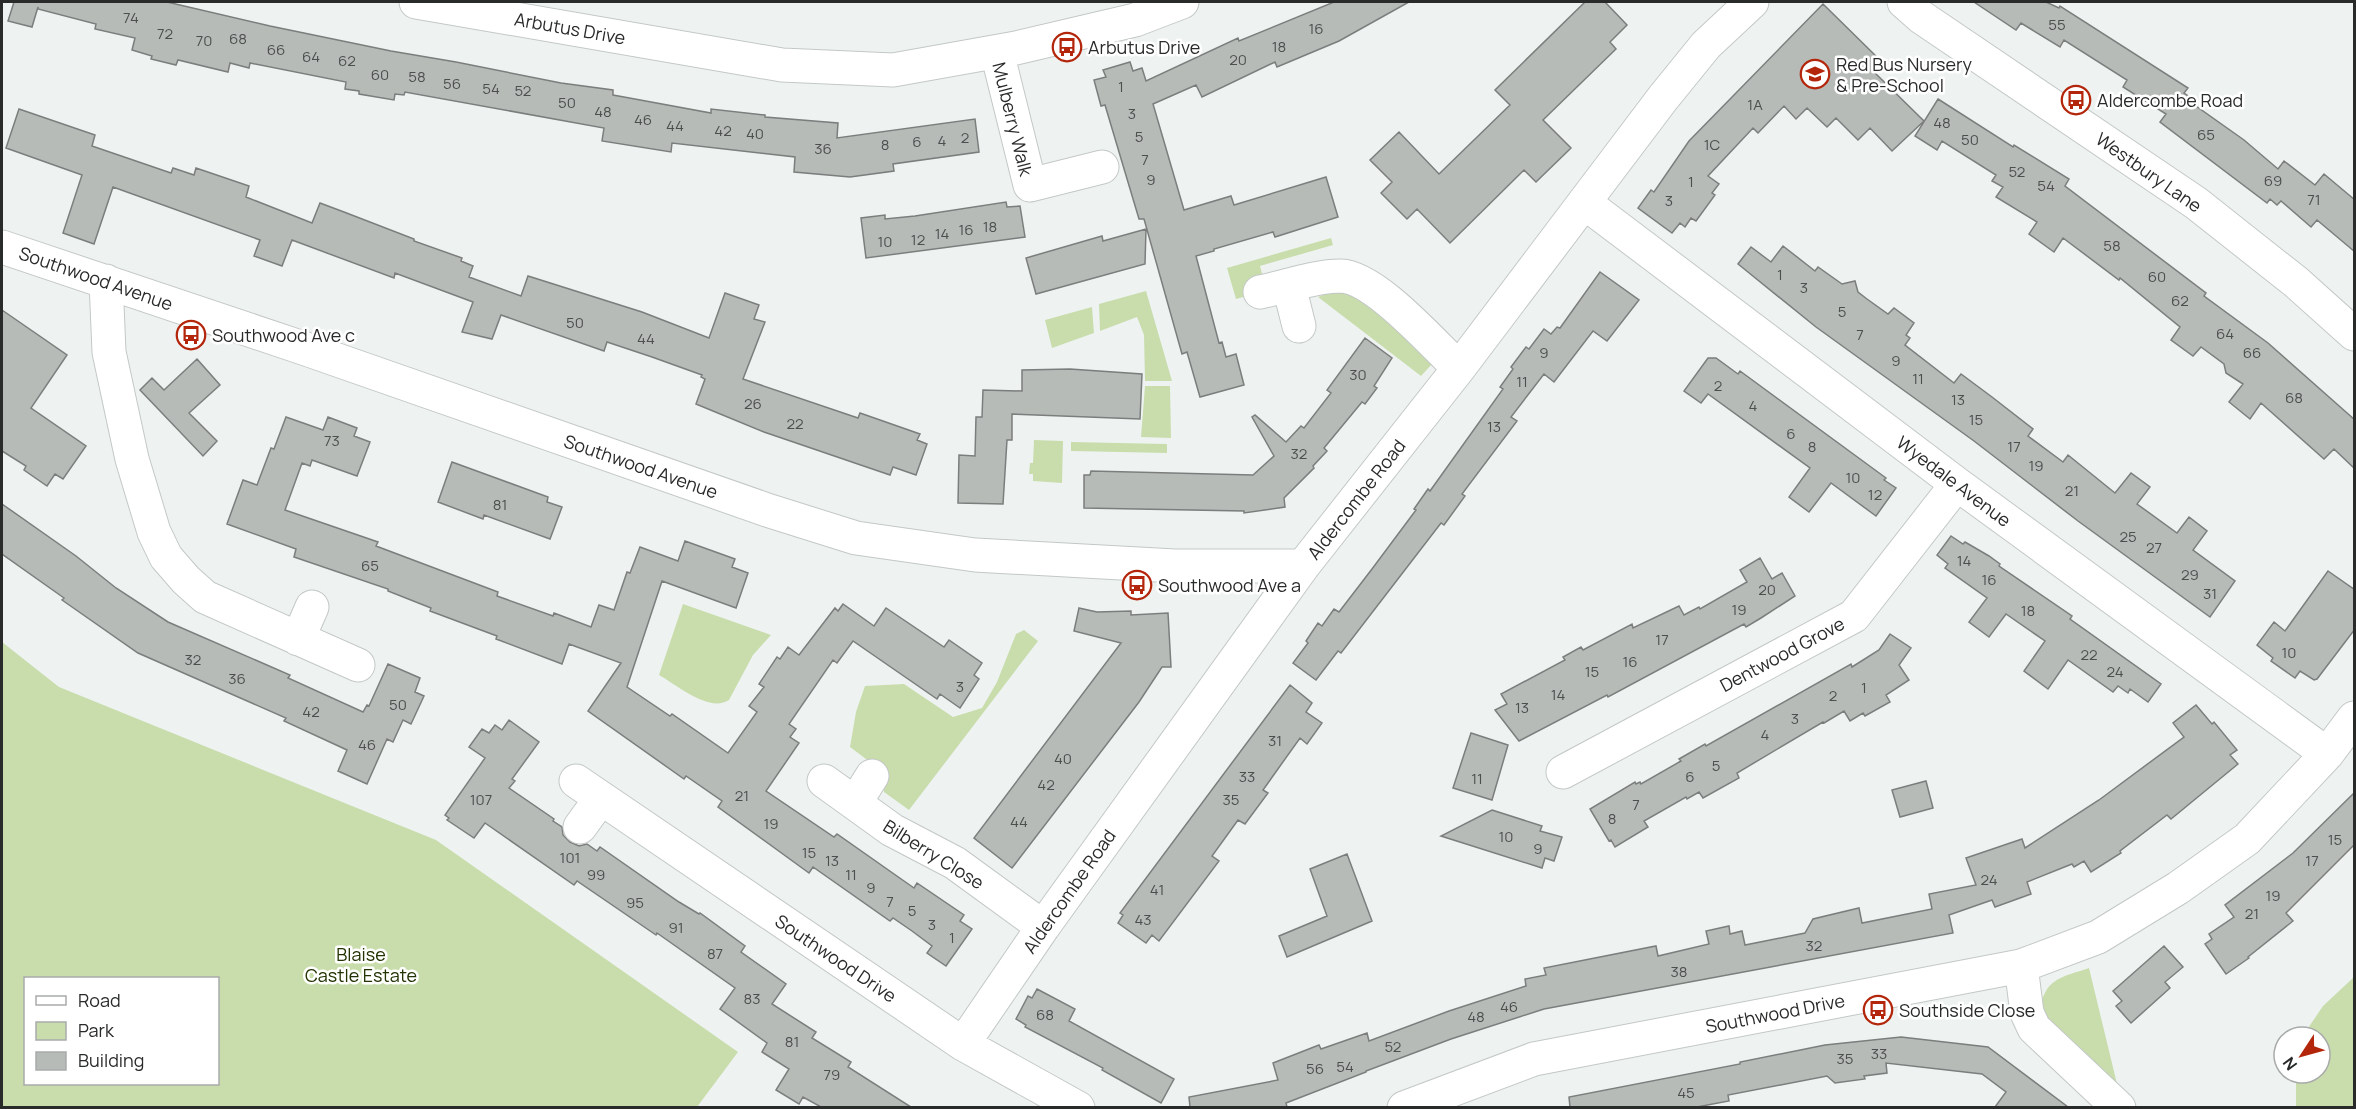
<svg xmlns="http://www.w3.org/2000/svg" width="2356" height="1109" viewBox="0 0 2356 1109" font-family="Manrope,sans-serif">
  <style>
    .green { fill: #c9ddac; fill-rule: evenodd }
    .building { fill: #b7bbb8; stroke: #7b7e7c; stroke-width: 1.5 }
    .lines { fill: none; stroke-linecap: round; stroke-linejoin: round }
    .street-casing { stroke: #c3c8c7; stroke-width: 35 }
    .secondary-casing { stroke: #c3c8c7; stroke-width: 35 }
    .street { stroke: #fff; stroke-width: 33 }
    .secondary { stroke: #fff; stroke-width: 33 }
    .labels { text-anchor: middle; dominant-baseline: central; stroke-width: 5; stroke-linejoin: round; paint-order: stroke }
    .number-label { font-size: 15px; fill: #4c4f4e }
    .street-label { font-size: 18px; fill: #292b2b; stroke: #fff }
    .poi-label { font-size: 18px; fill: #292b2b; stroke: #fff; text-anchor: start }
    .park-label { font-size: 18px; fill: #223200; stroke: #fff }
  </style>
  <rect width="100%" height="100%" fill="#eef3f2"/>
  <path class="green" d="M1331 238 1333 245 1260 266 1265 285 1254 294 1236 299 1227 268Z
    M1335 290 1361 292 1433 363 1421 376 1318 297Z
    M1146 291 1172 381H1145L1144 335 1137 317 1100 331 1099 304Z
    M1092 307 1094 333 1052 348 1045 320Z
    M1145 386H1170L1171 438 1141 437Z
    M1034 440 1063 441 1062 483 1033 481V474H1029L1030 463H1033Z
    M1071 442 1167 444V453L1071 451Z
    M683 604 771 635 753 655 729 700C709 713 677 685 659 675Z
    M1024 630 1038 641 909 810 884 792 882 771 850 747 856 712 865 686 904 684 953 717 982 708 997 682 1016 634Z
    M2 642 59 687 436 840 738 1052 697 1107H2ZM26 978H218V1084H26Z
    M2089 968 2118 1088C2102 1073 2046 1031 2042 1011 2039 1002 2046 987 2054 982 2063 975 2078 972 2089 968Z
    M2354 977V1107H2296V1073H2320V1037H2302L2323 1006Z"/>
  <path class="building" d="M14 2H167L270 26 391 51 456 62 561 83 613 90V95L624 97 711 113V109L765 115V117L838 123 837 138 975 119 979 152 893 164 894 171 850 177 794 172 795 157 672 143 671 152 602 141 604 128 405 92 404 95 395 94 394 100 359 94V91L345 89 346 82 250 63 249 68 230 63 228 72 178 60 176 65 151 59 152 56 132 50 135 38 95 29 96 24 38 9V7L32 27 8 21Z
    M1334 2H1409L1339 41 1277 67 1275 62 1202 97 1196 85 1153 104 1184 210 1231 196 1234 205 1326 177 1338 217 1275 237 1273 232 1214 249V251L1196 256 1219 343 1222 342 1226 357 1236 354 1244 385 1200 397 1187 352 1182 354 1144 219H1139L1105 105 1101 106 1094 80 1106 77 1103 70 1130 62 1133 71 1142 68 1146 81 1238 38 1239 41Z
    M1585 2H1605L1627 25 1610 42 1616 49 1543 120 1571 148 1536 182 1524 170 1450 243 1417 209 1407 219 1381 193 1392 182 1370 160 1399 132 1439 174 1510 105 1495 90Z
    M1974 2H2046L2059 8 2060 6 2188 88 2184 93 2191 98 2189 101 2244 140 2278 169 2284 161 2315 185 2324 174 2355 200V252L2317 220 2311 227 2281 201 2277 205 2270 199 2267 203 2160 122 2166 114 2123 87 2127 80 2064 40 2060 47 2021 23 2016 30Z
    M1823 4 1882 62 1873 71 1924 121 1892 151 1870 128 1858 140 1836 118 1827 127 1807 108 1796 119 1784 106 1758 133 1753 128 1708 176 1719 184 1712 193 1715 195 1696 221 1691 218 1685 227 1680 223 1672 233 1638 208 1651 190 1654 192 1689 141Z
    M1938 99 2013 147 2014 145 2069 179 2065 186 2206 293 2204 296 2268 343 2355 420V469L2334 449 2324 459 2261 403 2250 419 2229 402 2243 384 2226 373 2224 364 2201 347 2193 356 2171 340 2180 327 2120 278 2119 280 2063 238 2054 252 2029 234 2037 222 1996 197 2003 187 1992 181 1996 175 1942 141 1937 150 1915 136Z
    M19 109 95 135 92 146 171 173 173 168 194 175 196 168 249 186 246 197 312 223 320 203 344 212 414 239V241L462 258 461 261 473 266 469 277 521 296 528 276 642 312 709 338 725 293 759 305 754 319 765 322 743 379 858 418 860 413 920 434 917 440 927 444 916 475 893 467 890 475 764 432 696 404 705 379 701 377 702 375 652 357 607 342 604 351 501 315 492 339 462 332 473 302 395 273 394 278 292 240 282 266 254 256 260 240 113 187 94 244 63 233 82 175 6 148Z
    M1006 202 1007 207 1020 206 1025 237 866 258 861 218 885 215V219L915 216Z
    M1146 229 1145 264 1036 294 1026 258 1102 236 1103 241Z
    M1783 246 1815 271 1818 267 1842 284 1855 281 1858 292 1867 299 1888 314 1894 308 1914 323 1906 335 1910 338 1905 345 1954 383 1961 374 1992 397 2033 429 2028 436 2063 462 2068 455 2115 493 2131 473 2150 487 2137 504 2177 533 2189 517 2207 531 2193 550 2235 581 2210 617 2078 521 1974 441 1816 327 1738 264 1751 247 1771 262Z
    M1600 272 1639 300 1607 341 1593 331 1554 382 1544 374 1511 417 1517 421 1462 494 1465 496 1444 525 1441 523 1341 653 1338 651 1316 680 1293 663 1308 643 1306 641 1318 623 1322 626 1334 609 1339 612 1372 569 1416 510 1414 509 1428 489 1430 491 1503 389 1500 387 1513 369 1511 367 1526 347 1529 349 1544 329 1551 334 1557 327 1560 328Z
    M2 310 67 355 31 408 86 446 63 479 55 474 47 486 24 470 26 466 2 451Z
    M1365 338 1392 358 1374 386 1377 388 1365 404 1362 402 1324 448 1327 451 1313 466 1314 468 1284 498 1285 507 1244 513V511L1084 508V475H1090L1091 471 1253 475 1274 456 1252 417 1255 415 1286 442 1301 426 1304 428 1331 393 1327 390Z
    M1708 358H1716L1738 374 1740 371 1886 478 1884 480 1896 488 1876 516 1831 483 1809 512 1789 497 1810 468 1708 394 1701 403 1684 391Z
    M197 359 220 385 189 413 217 441 203 456 140 390 152 378 164 390Z
    M1070 369 1142 374 1140 419 1012 414V440H1007L1003 504 958 503 959 455 975 456 976 417H982L983 390 1022 391V370Z
    M286 417 323 430 328 417 357 428 354 436 370 442 357 476 312 460 310 466 302 463 285 510 378 542 376 546 498 592 497 596 553 616 554 613 591 627 599 605 614 610 627 572 630 573 640 547 678 561 685 541 735 559 732 567 748 573 736 608 662 581 627 687 670 716 672 714 728 753 757 712 749 706 764 687 759 684 777 657 780 659 788 647 799 655 835 608 838 611 843 604 874 626 886 608 944 647 949 640 982 663 974 675 979 679 960 708 940 694 937 699 853 641 837 663 833 660 789 724 796 729 790 737 799 743 766 791 834 837 837 834 914 888 917 883 964 915 960 921 972 929 946 966 927 953 932 946 912 931 893 918 890 921 813 867 809 873 718 807 722 801 686 776 684 779 588 711 621 663 569 644 562 664 496 639 497 636 430 611 431 608 388 591V589L294 557 296 549 227 524 243 480 257 485 271 448 274 449Z
    M452 462 548 497 547 502 562 507 550 539 484 515 483 519 438 502Z
    M2 504 76 556 116 588 168 622 290 675 288 678 363 712 367 705 369 706 388 664 420 678 415 692 424 696 411 724 403 720 393 742 387 739 367 784 338 771 347 750 284 721 286 718 138 653 62 600 64 598 2 554Z
    M1951 536 1963 544 1965 542 1989 556 2000 564 1999 566 2072 616 2070 619 2161 684 2148 702 2130 689 2128 693 2118 686 2113 692 2068 660 2048 689 2024 671 2045 641 2006 614 1989 637 1969 622 1987 598 1945 568 1948 564 1937 555Z
    M1760 558 1772 579 1782 573 1795 596 1761 618 1746 627 1744 624 1608 697 1607 695 1519 741 1495 710 1507 704 1501 694 1565 660 1563 657 1581 647 1583 650 1632 624 1633 628 1679 606 1684 615 1699 607 1700 609 1747 582 1740 570Z
    M2328 571 2355 590V629L2317 679 2314 680 2300 671 2295 678 2271 661 2273 658 2257 645 2274 622 2285 631Z
    M1079 608 1097 612 1131 611V615L1168 613 1171 667H1162L1139 702 1012 868 974 838 1121 643 1074 631Z
    M1890 634 1911 648 1899 665 1909 680 1886 695 1890 702 1865 716 1863 713 1850 721 1844 711 1824 723 1823 722 1737 773 1739 778 1703 798 1699 792 1687 799 1686 797 1644 821 1648 827 1615 847 1611 840 1609 841 1590 809 1635 782 1636 784 1640 782 1641 784 1681 761 1679 759 1705 744 1706 746 1851 664 1852 667 1879 650Z
    M1290 685 1312 703 1306 712 1322 723 1307 744 1300 738 1263 790 1268 793 1245 824 1238 820 1212 856 1219 861 1159 941 1152 935 1146 943 1118 923 1123 915 1120 913Z
    M2196 705 2212 724 2214 722 2237 750 2230 755 2238 764 2171 819 2167 815 2120 851 2121 853 2091 872 2084 861 2074 867 2072 864 2027 882 2031 894 1995 907 1992 900 1949 915 1953 933 1544 1009 1451 1039 1366 1071V1072L1286 1103 1287 1107H1190L1189 1097 1278 1080 1273 1063 1319 1045 1321 1049 1367 1033 1369 1041 1449 1011 1526 986 1525 979 1546 975 1544 968 1656 946 1658 956 1709 944 1706 931 1729 926 1730 934 1742 931 1745 945 1805 933 1813 919 1859 908 1862 923 1932 909 1929 894 1976 885 1966 858 2022 839 2025 848 2099 800 2184 737 2173 723Z
    M509 720 539 742 512 779 515 781 509 788 554 819 553 821 562 827 563 835 570 842 579 846 587 844 597 851 600 847 679 902 699 914 700 913 745 946 741 952 786 984 772 1004 816 1032 812 1038 851 1062 848 1067 911 1107H821L803 1097 799 1104 776 1090 789 1069 762 1052 767 1043 720 1009 735 988 657 933 656 935 577 881 574 885 485 823 474 838 447 820 449 818 445 815 485 758 469 747 482 729 489 733 495 725 502 730Z
    M1471 733 1508 745 1492 800 1453 788Z
    M1926 781 1933 808 1900 817 1892 790Z
    M2355 792V844L2286 913 2293 921 2248 957 2249 958 2226 974 2205 944 2212 939 2209 934 2234 917 2225 905 2293 853Z
    M1492 810 1542 826 1540 831 1562 837 1554 861 1545 858 1542 868 1441 836Z
    M1347 854 1372 921 1287 957 1279 936 1327 916 1310 869Z
    M2164 946 2183 967 2165 982 2170 988 2131 1023 2116 1006 2122 1001 2113 991Z
    M1037 989 1075 1009 1069 1021 1174 1079 1161 1103 1102 1070 1103 1068 1025 1027 1026 1025 1016 1019 1028 996 1032 998Z
    M1901 1037 1988 1047 2068 1107H1995L2006 1092 1982 1074 1886 1063 1887 1073 1864 1076 1865 1079 1835 1083 1827 1076 1728 1095 1729 1101 1697 1107H1570L1569 1097 1740 1064V1062L1825 1045Z"/>
  <g class="lines">
    <g class="street-casing">
      <path id="street" d="M416 2 782 65 893 70 1016 48 1135 20 1182 2
        M997 52 1030 185 1102 167
        M1585 203 1957 484 2327 754
        M2 247 303 348 770 511 856 538 975 555 1175 566H1303
        M106 281 109 352 132 459 154 532 166 557 186 580 205 597 358 665
        M1289 286 1299 326
        M1260 292C1285 287 1314 276 1341 276 1375 277 1433 344 1459 368
        M298 639 312 607
        M1563 772 1854 616 1957 484
        M576 781 963 1044 1078 1108
        M824 781 892 830 955 863 1043 927
        M855 803 872 776
        M580 827 601 798
        M2021 966 2027 1013 2034 1028 2119 1108
        M963 1044 1043 927 1303 566 1459 368 1663 98 1706 45 1752 2
        M1404 1108 1534 1059 2021 966 2098 937 2178 888 2247 839 2327 754 2354 718"/>
    </g>
    <g class="secondary-casing">
      <path id="secondary" d="M1904 2 1921 17 2196 203 2296 282 2354 334"/>
    </g>
    <use href="#street" class="street"/>
    <use href="#secondary" class="secondary"/>
  </g>
  <defs>
    <g id="bus-ring" transform="scale(1.5)"><circle r="9.5" fill="#fff" stroke="#b3260b" stroke-width="1.5"/><path d="M-5-6H5V4H4V6H2V4H-2V6H-4V4H-5ZM-3.5-4V0h7V-4ZM-3.5 1.2v1.5H-2V1.2ZM2 1.2v1.5H3.5V1.2Z" fill="#b3260b"/></g>
    <g id="school-ring" transform="scale(1.5)"><circle r="9.5" fill="#fff" stroke="#b3260b" stroke-width="1.5"/><path d="M0-5L7-2L0 1L-7-2ZM-4 1L0 2.5L4 1V4Q0 6-4 4Z" fill="#b3260b"/></g>
  </defs>
  <g fill-rule="evenodd">
    <use href="#bus-ring" x="1067" y="47"/>
    <use href="#school-ring" x="1815" y="74"/>
    <use href="#bus-ring" x="2076" y="100"/>
    <use href="#bus-ring" x="191" y="335"/>
    <use href="#bus-ring" x="1137" y="585"/>
    <use href="#bus-ring" x="1878" y="1010"/>
  </g>
  <g class="labels">
    <g class="number-label">
      <text x="131" y="17">74</text>
      <text x="2057" y="24">55</text>
      <text x="1316" y="28">16</text>
      <text x="165" y="33">72</text>
      <text x="238" y="38">68</text>
      <text x="204" y="40">70</text>
      <text x="1279" y="46">18</text>
      <text x="276" y="49">66</text>
      <text x="311" y="56">64</text>
      <text x="1238" y="59">20</text>
      <text x="347" y="60">62</text>
      <text x="380" y="74">60</text>
      <text x="417" y="76">58</text>
      <text x="452" y="83">56</text>
      <text x="1121" y="86">1</text>
      <text x="491" y="88">54</text>
      <text x="523" y="90">52</text>
      <text x="567" y="102">50</text>
      <text x="1755" y="104">1A</text>
      <text x="603" y="111">48</text>
      <text x="1132" y="113">3</text>
      <text x="643" y="119">46</text>
      <text x="1942" y="122">48</text>
      <text x="675" y="125">44</text>
      <text x="723" y="130">42</text>
      <text x="755" y="133">40</text>
      <text x="2206" y="134">65</text>
      <text x="1139" y="136">5</text>
      <text x="965" y="137">2</text>
      <text x="1970" y="139">50</text>
      <text x="942" y="140">4</text>
      <text x="917" y="141">6</text>
      <text x="885" y="144">8</text>
      <text x="1712" y="144">1C</text>
      <text x="823" y="148">36</text>
      <text x="1145" y="159">7</text>
      <text x="2017" y="171">52</text>
      <text x="1151" y="179">9</text>
      <text x="2273" y="180">69</text>
      <text x="1691" y="181">1</text>
      <text x="2046" y="185">54</text>
      <text x="2314" y="199">71</text>
      <text x="1669" y="200">3</text>
      <text x="990" y="226">18</text>
      <text x="966" y="229">16</text>
      <text x="942" y="233">14</text>
      <text x="918" y="239">12</text>
      <text x="885" y="241">10</text>
      <text x="2112" y="245">58</text>
      <text x="1780" y="274">1</text>
      <text x="2157" y="276">60</text>
      <text x="1804" y="287">3</text>
      <text x="2180" y="300">62</text>
      <text x="1842" y="311">5</text>
      <text x="575" y="322">50</text>
      <text x="2225" y="333">64</text>
      <text x="1860" y="334">7</text>
      <text x="646" y="338">44</text>
      <text x="1544" y="352">9</text>
      <text x="2252" y="352">66</text>
      <text x="1896" y="360">9</text>
      <text x="1358" y="374">30</text>
      <text x="1918" y="378">11</text>
      <text x="1522" y="381">11</text>
      <text x="1718" y="385">2</text>
      <text x="2294" y="397">68</text>
      <text x="1958" y="399">13</text>
      <text x="753" y="403">26</text>
      <text x="1753" y="405">4</text>
      <text x="1976" y="419">15</text>
      <text x="795" y="423">22</text>
      <text x="1494" y="426">13</text>
      <text x="1791" y="433">6</text>
      <text x="332" y="440">73</text>
      <text x="1812" y="446">8</text>
      <text x="2014" y="446">17</text>
      <text x="1299" y="453">32</text>
      <text x="2036" y="465">19</text>
      <text x="1853" y="477">10</text>
      <text x="2072" y="490">21</text>
      <text x="1875" y="494">12</text>
      <text x="500" y="504">81</text>
      <text x="2128" y="536">25</text>
      <text x="2154" y="547">27</text>
      <text x="1964" y="560">14</text>
      <text x="370" y="565">65</text>
      <text x="2190" y="574">29</text>
      <text x="1989" y="579">16</text>
      <text x="1767" y="589">20</text>
      <text x="2210" y="593">31</text>
      <text x="1739" y="609">19</text>
      <text x="2028" y="610">18</text>
      <text x="1662" y="639">17</text>
      <text x="2289" y="652">10</text>
      <text x="2089" y="654">22</text>
      <text x="193" y="659">32</text>
      <text x="1630" y="661">16</text>
      <text x="1592" y="671">15</text>
      <text x="2115" y="671">24</text>
      <text x="237" y="678">36</text>
      <text x="960" y="686">3</text>
      <text x="1864" y="687">1</text>
      <text x="1558" y="694">14</text>
      <text x="1833" y="695">2</text>
      <text x="398" y="704">50</text>
      <text x="1522" y="707">13</text>
      <text x="311" y="711">42</text>
      <text x="1795" y="718">3</text>
      <text x="1765" y="734">4</text>
      <text x="1275" y="740">31</text>
      <text x="367" y="744">46</text>
      <text x="1063" y="758">40</text>
      <text x="1716" y="765">5</text>
      <text x="1247" y="776">33</text>
      <text x="1690" y="776">6</text>
      <text x="1477" y="778">11</text>
      <text x="1046" y="784">42</text>
      <text x="742" y="795">21</text>
      <text x="481" y="799">107</text>
      <text x="1231" y="799">35</text>
      <text x="1636" y="804">7</text>
      <text x="1612" y="818">8</text>
      <text x="1019" y="821">44</text>
      <text x="771" y="823">19</text>
      <text x="1506" y="836">10</text>
      <text x="2335" y="839">15</text>
      <text x="1538" y="848">9</text>
      <text x="809" y="852">15</text>
      <text x="570" y="857">101</text>
      <text x="832" y="860">13</text>
      <text x="2312" y="860">17</text>
      <text x="596" y="874">99</text>
      <text x="851" y="874">11</text>
      <text x="1989" y="879">24</text>
      <text x="871" y="887">9</text>
      <text x="1157" y="889">41</text>
      <text x="2273" y="895">19</text>
      <text x="890" y="901">7</text>
      <text x="635" y="902">95</text>
      <text x="912" y="910">5</text>
      <text x="2252" y="913">21</text>
      <text x="1143" y="919">43</text>
      <text x="932" y="924">3</text>
      <text x="676" y="927">91</text>
      <text x="952" y="937">1</text>
      <text x="1814" y="945">32</text>
      <text x="715" y="953">87</text>
      <text x="1679" y="971">38</text>
      <text x="752" y="998">83</text>
      <text x="1509" y="1006">46</text>
      <text x="1045" y="1014">68</text>
      <text x="1476" y="1016">48</text>
      <text x="792" y="1041">81</text>
      <text x="1393" y="1046">52</text>
      <text x="1879" y="1053">33</text>
      <text x="1845" y="1058">35</text>
      <text x="1345" y="1066">54</text>
      <text x="1315" y="1068">56</text>
      <text x="832" y="1074">79</text>
      <text x="1686" y="1092">45</text>
    </g>
    <g class="street-label">
      <text transform="translate(570 28) rotate(10)">Arbutus Drive</text>
      <text transform="translate(1013 119) rotate(76)">Mulberry Walk</text>
      <text transform="translate(2149 172) rotate(35)">Westbury Lane</text>
      <text transform="translate(96 278) rotate(19)">Southwood Avenue</text>
      <text transform="translate(641 466) rotate(19)">Southwood Avenue</text>
      <text transform="translate(1954 481) rotate(37)">Wyedale Avenue</text>
      <text transform="translate(1356 499) rotate(-52)">Aldercombe Road</text>
      <text transform="translate(1782 654) rotate(-28)">Dentwood Grove</text>
      <text transform="translate(934 854) rotate(32)">Bilberry Close</text>
      <text transform="translate(1069 891) rotate(-55)">Aldercombe Road</text>
      <text transform="translate(836 958) rotate(34)">Southwood Drive</text>
      <text transform="translate(1775 1013) rotate(-11)">Southwood Drive</text>
    </g>
    <g class="poi-label">
      <text x="1088" y="47">Arbutus Drive</text>
      <text x="1836" y="64">Red Bus Nursery<tspan x="1836" dy="21">&amp; Pre-School</tspan></text>
      <text x="2097" y="100">Aldercombe Road</text>
      <text x="212" y="335">Southwood Ave c</text>
      <text x="1158" y="585">Southwood Ave a</text>
      <text x="1899" y="1010">Southside Close</text>
    </g>
    <g class="park-label">
      <text x="361" y="954">Blaise<tspan x="361" dy="21">Castle Estate</tspan></text>
    </g>
  </g>
  <rect width="2356" height="1109" fill="none" stroke="#292b2b" stroke-width="6"/>
  <rect x="24" y="977" width="195" height="108" fill="#ffffff" stroke="#a9aaaa" stroke-width="1.5"/>
  <rect x="36" y="996" width="30" height="9" fill="#ffffff" stroke="#a9aaaa" stroke-width="1.5"/>
  <text x="78" y="1007" font-size="18" fill="#292b2b">Road</text>
  <rect x="36" y="1022" width="30" height="18" fill="#c9ddac" stroke="#a9aaaa" stroke-width="1.5"/>
  <text x="78" y="1037" font-size="18" fill="#292b2b">Park</text>
  <rect x="36" y="1052" width="30" height="18" fill="#b7bbb8" stroke="#a9aaaa" stroke-width="1.5"/>
  <text x="78" y="1067" font-size="18" fill="#292b2b">Building</text>
  <g transform="translate(2302 1055) rotate(234)"><circle r="28" fill="#ffffff" stroke="#a9aaaa" stroke-width="1.5"/>
  <path d="M0-4.5L10 22L0 15L-10 22Z" fill="#b3260b"/>
  <text y="-9" font-size="16" font-weight="bold" text-anchor="middle" fill="#292b2b">N</text>
  </g>
</svg>
